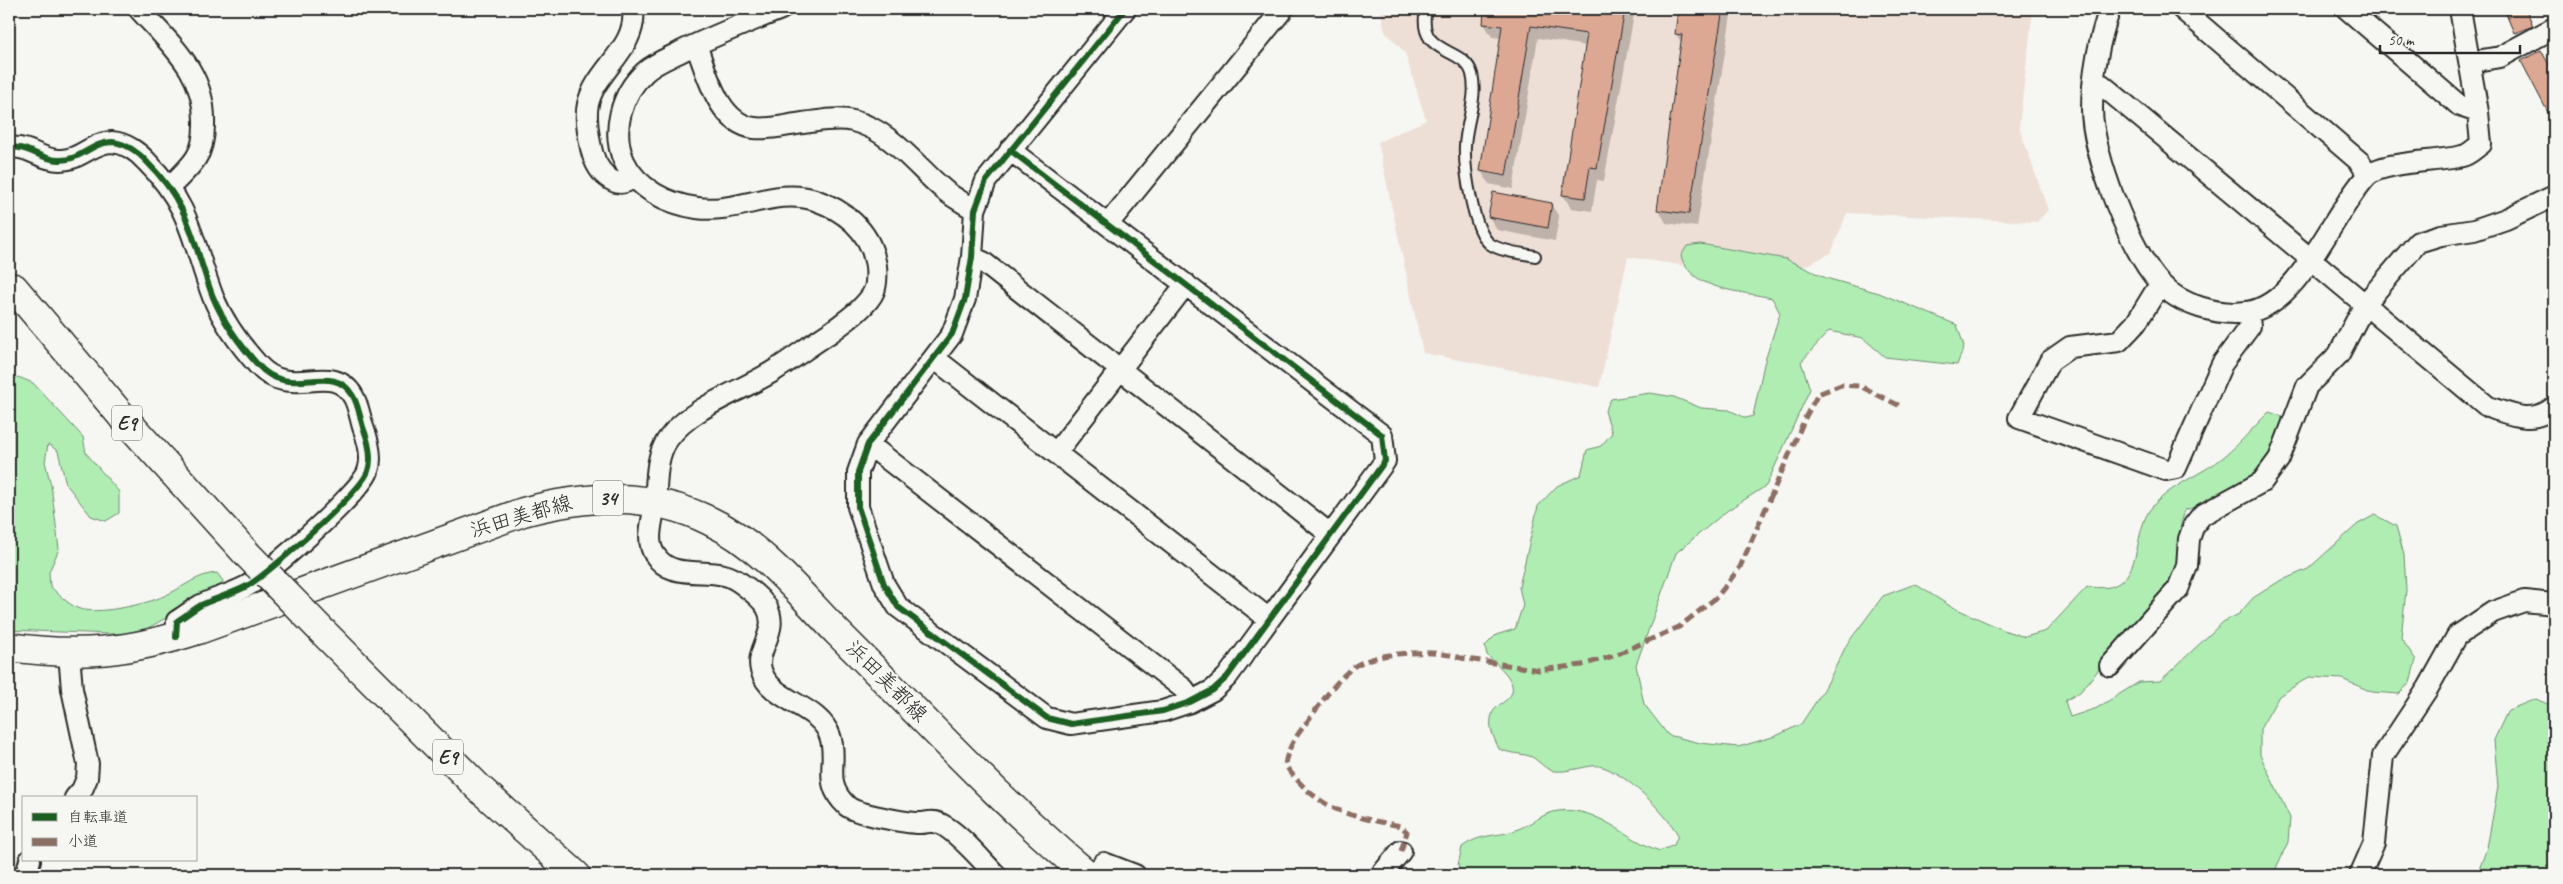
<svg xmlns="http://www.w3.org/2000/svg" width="2563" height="884" viewBox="0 0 2563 884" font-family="Caveat,'Klee One',sans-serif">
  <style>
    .built { fill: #eedfd6 }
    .green { fill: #b0edb3; stroke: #6e8c6f }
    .shadow { fill: #0003 }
    .building { fill: #dda893; stroke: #2b2b2b }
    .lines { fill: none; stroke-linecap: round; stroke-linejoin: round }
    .service-casing { stroke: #2b2b2b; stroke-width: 14 }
    .minor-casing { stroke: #2b2b2b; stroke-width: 24 }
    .primary-casing { stroke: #2b2b2b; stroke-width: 31 }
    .motorway-casing { stroke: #2b2b2b; stroke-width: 31 }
    .service { stroke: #f6f6f2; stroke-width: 10 }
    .minor { stroke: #f6f6f2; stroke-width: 20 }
    .primary { stroke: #f6f6f2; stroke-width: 28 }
    .motorway { stroke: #f6f6f2; stroke-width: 28 }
    .motorway-bridge-casing { stroke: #2b2b2b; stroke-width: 31; stroke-linecap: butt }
    .motorway-bridge { stroke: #f6f6f2; stroke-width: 28 }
    .quiet { stroke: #8d6e63; stroke-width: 5; stroke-dasharray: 10 5; stroke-linecap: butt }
    .cycleway-casing { stroke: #f6f6f2; stroke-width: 9 }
    .cycleway { stroke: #1b5e20; stroke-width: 6 }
    .labels { text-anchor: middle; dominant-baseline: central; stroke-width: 4; stroke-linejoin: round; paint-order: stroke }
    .shield { fill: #f6f6f2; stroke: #686867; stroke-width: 1 }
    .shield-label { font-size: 20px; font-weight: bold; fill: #2b2b2b }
    .street-label { font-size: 21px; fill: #2b2b2b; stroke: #f6f6f2 }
  </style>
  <rect width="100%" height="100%" fill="#f6f6f2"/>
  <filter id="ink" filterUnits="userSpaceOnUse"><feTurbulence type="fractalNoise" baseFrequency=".02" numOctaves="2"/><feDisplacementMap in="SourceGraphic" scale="10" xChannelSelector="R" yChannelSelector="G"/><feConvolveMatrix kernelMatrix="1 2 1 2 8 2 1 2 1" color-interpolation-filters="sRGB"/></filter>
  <g filter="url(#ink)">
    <path class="built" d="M1380 9H2033L2019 127 2048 210 2037 222 1847 213 1831 253 1777 280 1628 257 1599 387 1423 353 1378 142 1426 120 1405 53 1385 31Z"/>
    <path class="green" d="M1700 244 1786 259 1826 278 1879 293 1957 325 1964 346 1957 365 1885 357 1863 338 1829 331 1801 362 1810 389 1766 486 1728 510 1676 553 1636 665 1644 704 1668 735 1700 743 1738 747 1776 736 1801 724 1825 688 1847 644 1883 596 1915 584 1950 606 2006 631 2025 637 2046 631 2087 587C2094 587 2106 589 2113 586 2143 575 2133 529 2152 507 2169 487 2195 477 2217 462 2236 449 2252 428 2269 412L2281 416C2304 462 2219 501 2185 510L2181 524 2176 573 2158 599 2080 692 2065 701 2070 717 2097 708 2139 682 2160 681 2223 622 2239 614 2253 598 2278 582 2308 569 2358 524 2375 515 2396 526 2404 555 2406 590 2401 638 2416 660 2410 682 2399 694 2372 692 2342 679 2309 677 2279 696 2260 729V755L2290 818 2288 842 2273 875H1461L1458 865 1462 847C1483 832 1495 838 1516 830 1530 825 1543 813 1558 811 1599 806 1624 839 1660 851L1674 845 1678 835C1666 813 1624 771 1599 766 1590 764 1568 773 1554 771 1546 770 1539 761 1532 757 1522 753 1510 754 1499 749 1495 740 1489 729 1491 719 1492 709 1498 706 1505 701 1526 686 1497 665 1487 655L1485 646 1496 635 1515 629 1523 605 1519 587 1538 506 1557 486 1581 475 1587 450 1601 446 1612 433 1605 411 1611 399 1650 393 1674 397 1701 408 1729 410 1746 418 1753 416 1764 364 1780 313 1772 298C1742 291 1691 291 1681 256L1687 246Z
      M18 377 33 383 83 437 86 453 119 492V513L106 521 91 516 66 484 58 451 48 444 45 462 51 485 59 549 49 572 50 586C58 594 67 603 77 608 95 616 147 604 164 596 183 588 197 574 217 573L223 581 222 587 139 633 112 634 9 630V384Z
      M2536 699 2554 707V841L2549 849 2551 875H2477L2487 848 2498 787 2494 740 2508 710Z"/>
    <path class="shadow" d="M1486 9H1635L1604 181 1597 180 1592 211 1571 208 1563 195 1586 46 1538 38 1513 189 1489 184 1481 171 1502 38 1492 37 1484 24Z
      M1679 9H1732L1697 227 1666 223 1659 210 1682 44 1676 34Z
      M2506 9H2527L2539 39 2522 46Z
      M1551 204 1559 217 1555 241 1497 230 1489 217Z"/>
    <path class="building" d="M1484 9H1625L1597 168 1590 167 1585 198 1562 195 1587 34 1531 26 1506 176 1480 171 1502 26 1483 24Z
      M1678 9H1723L1689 214 1657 210 1682 35 1675 34Z
      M2504 9H2526L2533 26 2514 33Z
      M2541 50 2554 74V124L2521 61Z
      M1493 192 1552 203 1548 228 1488 217Z"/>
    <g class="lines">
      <g class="service-casing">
        <path id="service" d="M1426 9C1416 57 1464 45 1472 74 1478 98 1466 122 1465 146 1464 167 1473 231 1490 244 1502 252 1521 253 1535 256"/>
      </g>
      <g class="minor-casing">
        <path id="minor" d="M139 9C171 45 206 73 204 125 204 136 202 149 196 158 189 169 178 178 170 187
          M633 9C638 48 596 69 588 104 585 117 588 131 590 143 592 155 597 169 607 177 617 185 624 185 634 177
          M781 9C748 22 716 35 684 50 671 57 656 62 645 72 621 94 611 131 624 161 637 189 668 204 697 208 737 214 775 187 815 200 844 210 869 230 875 261 877 268 877 284 874 291 867 307 844 322 831 332 812 344 794 358 775 370 741 392 693 405 668 439 655 457 657 483 655 504 653 520 645 541 655 555 670 579 701 569 724 575 736 577 759 596 766 606 781 630 755 648 761 670 770 702 819 704 830 736 839 762 821 782 847 806 856 814 906 823 920 823 925 823 930 821 934 822 952 824 983 862 996 875
          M2110 9C2099 39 2092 76 2092 109 2092 153 2130 251 2160 283 2179 305 2219 316 2247 312 2300 305 2332 213 2367 176 2381 161 2440 162 2462 156 2469 155 2475 148 2481 144L2478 112 2460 9
          M2182 9 2360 162 2368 175
          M2347 9 2460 106 2478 112
          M696 45C707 73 718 123 754 128 770 130 787 125 803 123 818 121 838 117 853 121 890 130 915 165 943 189 952 197 964 203 975 210
          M2470 62 2500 57 2554 28
          M2094 83 2102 85 2488 407C2513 415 2532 425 2554 407
          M9 148C29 145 40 160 59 160 80 161 92 142 112 142 126 143 139 153 147 162 192 207 192 242 213 297 223 321 241 346 258 365 291 402 331 359 353 396 358 404 360 417 363 427 368 440 373 457 368 471 362 491 267 575 247 586 232 594 216 598 201 605 193 610 185 616 177 621L176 637
          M1010 150 1382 435 1385 461 1227 677 1213 690 1190 702 1163 711 1071 724 1047 718 898 607 884 584 858 507V472L868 444 952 334 965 299 972 257 975 210 986 181 1125 9
          M1108 224 1283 9
          M972 257 983 262 1330 534
          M2160 284 2136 323 2119 341 2070 347 2050 361 2019 418 2166 470 2176 468 2222 364 2250 326 2248 312
          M934 358 1269 619
          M868 444 1184 689 1190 702
          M1056 453 1186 284
          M69 654 72 689 88 764 87 778 82 790 75 798
          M2110 666 2178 589 2187 566 2189 539 2194 525 2202 515 2262 482 2279 459 2307 386 2339 354 2365 304 2418 242 2441 235 2474 230 2506 219 2554 196
          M26 875 30 860
          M1094 875 1104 863 1135 875
          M1381 875 1401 851
          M2360 875 2374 843 2383 756 2428 688 2457 636 2493 612 2524 601 2554 604"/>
      </g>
      <g class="primary-casing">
        <path id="primary" d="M9 647C80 657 130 652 198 630L523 512C587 495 649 491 710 521 761 545 800 594 838 633 920 714 999 801 1088 875"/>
      </g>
      <g class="motorway-casing">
        <path id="motorway" d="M14 288 120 414 246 553
          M324 633 479 788 576 875"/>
      </g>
      <use href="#service" class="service"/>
      <use href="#minor" class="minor"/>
      <use href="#primary" class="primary"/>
      <use href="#motorway" class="motorway"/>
      <g class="motorway-bridge-casing">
        <path id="motorway-bridge" d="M246 553 324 633"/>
      </g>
      <use href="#motorway-bridge" class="motorway-bridge"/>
      <path class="quiet" d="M1401 851 1407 832 1401 826C1348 816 1319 811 1285 765 1288 744 1300 732 1312 715 1324 699 1336 681 1352 668 1375 651 1435 649 1461 658L1539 670 1582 665 1613 656 1679 627 1717 597 1740 567 1806 416 1818 394 1841 385 1860 386 1902 407"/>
      <g class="cycleway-casing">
        <path id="cycleway" d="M9 148C29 145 40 160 59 160 80 161 92 142 112 142 126 143 139 153 147 162 192 207 192 242 213 297 223 321 241 346 258 365 291 402 331 359 353 396 358 404 360 417 363 427 368 440 373 457 368 471 362 491 267 575 247 586 232 594 216 598 201 605 193 610 185 616 177 621L176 637
          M1010 150 1382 435 1385 461 1227 677 1213 690 1190 702 1163 711 1071 724 1047 718 898 607 884 584 858 507V472L868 444 952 334 965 299 972 257 975 210 986 181 1125 9"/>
      </g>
      <use href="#cycleway" class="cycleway"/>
    </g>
  </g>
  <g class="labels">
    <g class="shield">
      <rect x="112" y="405.5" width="30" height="35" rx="4"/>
      <rect x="593" y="480.5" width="30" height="35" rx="4"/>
      <rect x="433" y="739.5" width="30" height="35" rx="4"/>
    </g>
    <g class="shield-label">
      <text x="127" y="423">E9</text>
      <text x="608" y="498">34</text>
      <text x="448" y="757">E9</text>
    </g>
    <g class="street-label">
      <text transform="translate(521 516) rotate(-16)">浜田美都線</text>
      <text transform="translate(887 681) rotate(45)">浜田美都線</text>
    </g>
  </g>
  <rect width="2563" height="884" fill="none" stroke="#f6f6f2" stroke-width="30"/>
  <rect x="15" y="15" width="2533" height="854" fill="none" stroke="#2b2b2b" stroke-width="2" filter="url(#ink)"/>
  <rect x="22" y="796" width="175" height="65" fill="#f6f6f2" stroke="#a5a5a2"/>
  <rect x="32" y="813" width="25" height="8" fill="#1b5e20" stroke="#a5a5a2"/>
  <text x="68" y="822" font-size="15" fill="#2b2b2b">自転車道</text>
  <rect x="32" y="838" width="25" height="8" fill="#8d6e63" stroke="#a5a5a2"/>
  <text x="68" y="846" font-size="15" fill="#2b2b2b">小道</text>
  <path d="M2380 45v8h140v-8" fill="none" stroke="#2b2b2b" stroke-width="2.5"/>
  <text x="2388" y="45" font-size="15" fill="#2b2b2b" stroke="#f6f6f2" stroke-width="4" paint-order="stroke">50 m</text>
</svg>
